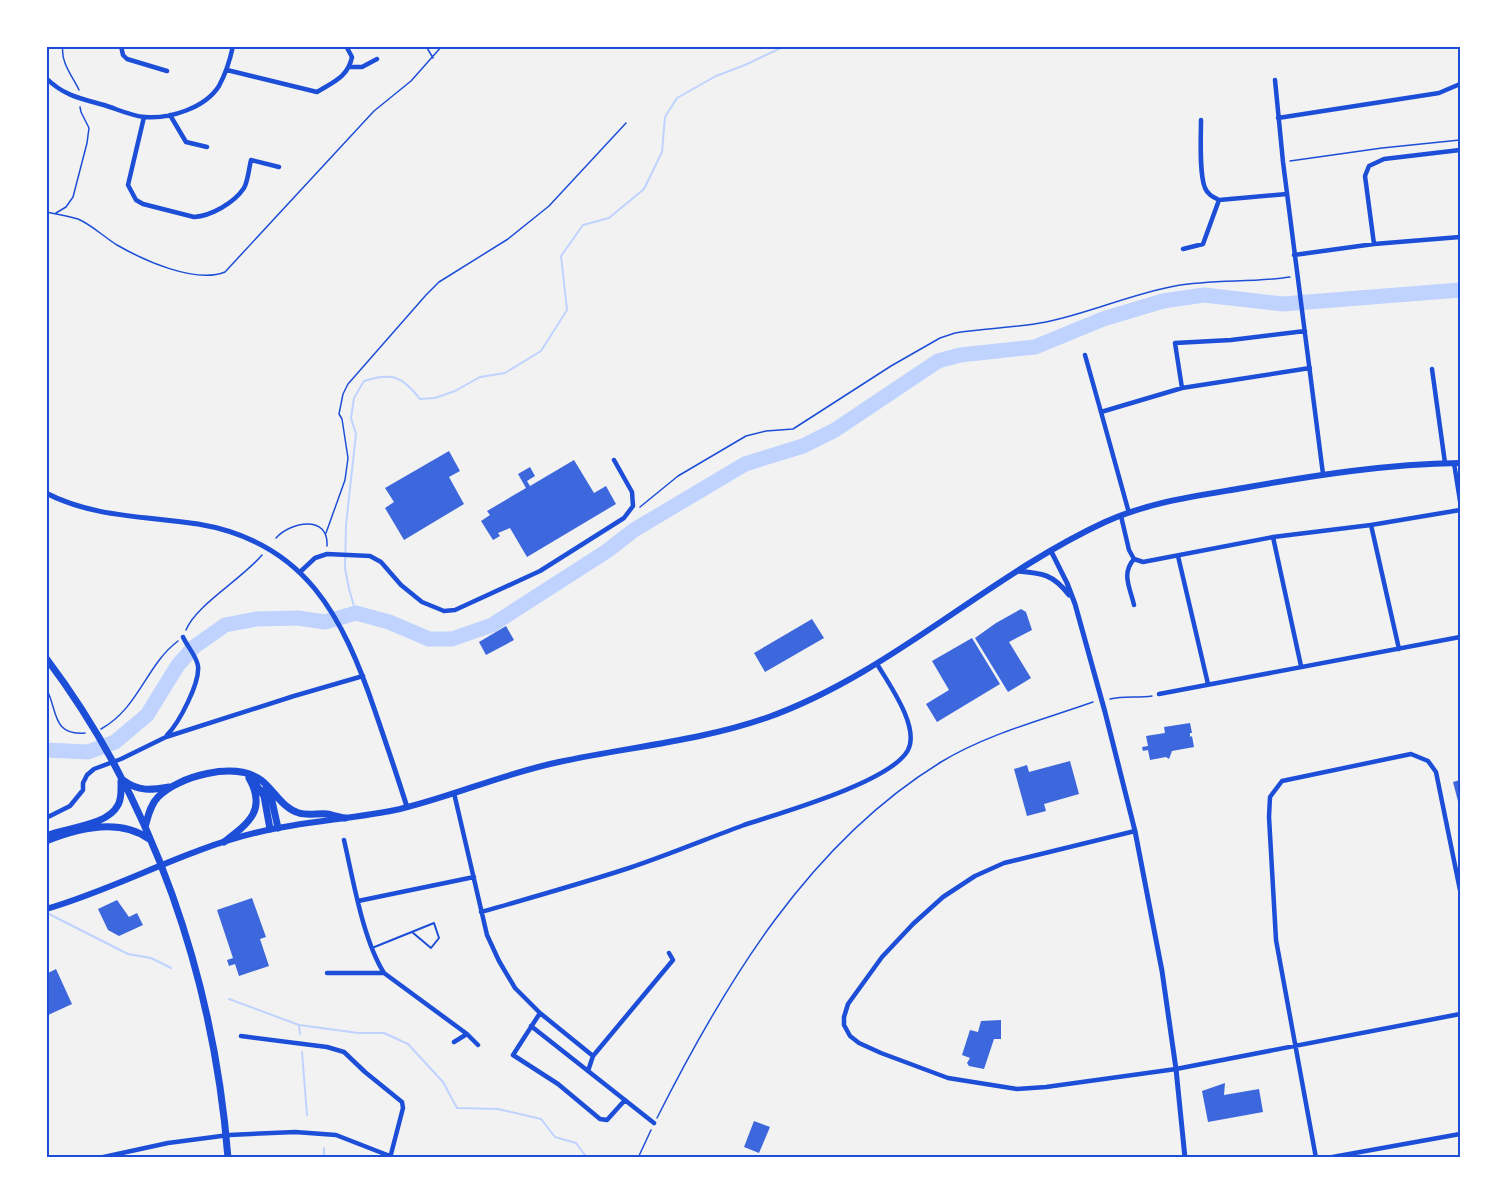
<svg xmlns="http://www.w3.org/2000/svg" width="1507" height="1204" viewBox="0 0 1507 1204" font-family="'DejaVu Sans',sans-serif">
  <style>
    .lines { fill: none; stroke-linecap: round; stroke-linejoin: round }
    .stream { stroke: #bfd3fe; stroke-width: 2 }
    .river { stroke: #bfd3fe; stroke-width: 15 }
    .building { fill: #3d67dc }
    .path { stroke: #1d4ed8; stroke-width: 1.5 }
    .service { stroke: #1d4ed8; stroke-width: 2 }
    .minor { stroke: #1d4ed8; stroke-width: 4.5 }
    .tertiary { stroke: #1d4ed8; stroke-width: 5 }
    .secondary { stroke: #1d4ed8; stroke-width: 6 }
    .primary { stroke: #1d4ed8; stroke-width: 7 }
    .neatline { fill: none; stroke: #1d4ed8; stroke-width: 2 }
  </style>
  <rect width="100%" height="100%" fill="#f2f2f2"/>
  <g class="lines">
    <path class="stream" d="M356 613 349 589 345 568 346 525 356 434 351 418 354 398 364 381C392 372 402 376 420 399L435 398 455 391 480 377 505 373 541 351 567 310 561 256 583 225 609 218 644 189 662 152 665 117 677 98 716 76 745 65 785 46
      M47 913 128 954 151 958 171 968
      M229 999 299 1025 358 1033H384L408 1044 443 1082 457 1108 498 1109 541 1119 555 1137 576 1143 587 1158
      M299 1025 300 1034
      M302 1052 307 1115
      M324 1158V1148"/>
    <path class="river" d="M46 750 88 752 115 742 147 715 178 665 194 647 225 625 256 619 298 618 325 622 356 613 389 622 429 639H452L492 625 607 551 634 530 745 464 803 446 835 430 938 361 960 355 1035 347 1103 319 1163 301 1204 295 1283 304 1460 290"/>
  </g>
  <path class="building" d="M449 451 460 471 449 477 464 504 404 540 385 508 394 502 385 488Z
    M574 460 594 493 606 486 616 504 527 557 510 528 498 533 500 536 493 540 481 521 490 515 487 511 526 488 518 474 530 467 535 476 527 481 530 486Z
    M1021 609 1026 612 1032 630 1009 642 1031 678 1008 692 975 638 996 623Z
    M812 619 824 638 765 672 754 653Z
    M506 626 514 640 486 655 479 642Z
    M972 638 1000 684 937 722 926 704 949 690 932 661Z
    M1190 723 1192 733H1190V737L1192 736 1194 747 1172 751 1169 759 1166 757 1150 760 1148 750 1143 751 1142 747 1148 746 1146 736 1165 733 1164 727Z
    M1070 761 1079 794 1044 804 1046 811 1027 816 1014 769 1027 765 1029 772Z
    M1460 780V809L1453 782Z
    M252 898 266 937 260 939 269 966 239 976 235 964 229 966 227 960 233 958 217 910Z
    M117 900 129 917 137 913 143 925 119 936 108 930 98 909Z
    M56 969 72 1004 46 1016V974Z
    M1001 1020V1039H994L984 1069 969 1066 967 1063 970 1058 962 1055 970 1030 978 1032 981 1021Z
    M1225 1083 1224 1095 1259 1089 1263 1112 1208 1122 1202 1091Z
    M754 1121 770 1127 759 1153 744 1147Z"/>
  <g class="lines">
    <path class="path" d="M63 46C60 62 73 77 79 90
      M426 46 433 58
      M1290 161 1382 148 1460 140
      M46 212C57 214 68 216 78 219 92 225 104 237 117 245 143 260 195 284 225 272L374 111 411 81 442 46
      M56 213 66 207 73 197 87 143 89 128 81 112 80 107
      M640 507 678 476 746 436 766 431 793 429 891 366 940 338 955 333C985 328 1016 328 1046 322 1090 313 1131 294 1175 286 1213 279 1252 283 1290 277
      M326 533 345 480 348 458 342 419 339 414 343 394 348 384 426 295 439 282 508 239 549 206 626 123
      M276 538C290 522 329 514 327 546
      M186 630C196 605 242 579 262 555
      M46 688C58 709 51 736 85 733
      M1110 699C1124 696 1138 698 1152 696
      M101 729C139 708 146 665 178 641
      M657 1118C725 983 809 843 941 762 987 734 1042 720 1093 702
      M638 1158 651 1130"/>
    <path class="service" d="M372 948 434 923 439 938 431 948 412 932"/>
    <path class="minor" d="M121 46 123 55 127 59 167 71
      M350 67H362L377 59
      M227 70 317 92C333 82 348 77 352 57L346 46
      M46 78C64 96 82 99 104 105 117 109 131 116 145 117 170 119 205 108 219 86 226 73 230 60 233 46
      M1275 80 1283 162 1323 474
      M170 115 186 142 207 147
      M144 117 128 185 136 200 143 204 194 217C211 216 234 203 244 188 248 181 249 168 251 160L279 167
      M1278 118 1439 93 1460 84
      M1201 120C1201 138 1199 173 1205 188 1208 195 1213 197 1219 200L1287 194
      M1374 244 1365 176 1369 166 1384 159 1460 150
      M1183 249 1203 244 1219 200
      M1294 255 1374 244 1460 237
      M1085 355 1101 412
      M1432 369 1445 463
      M1182 388 1175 343 1231 340 1305 331
      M1454 463 1460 501
      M1129 513 1101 412 1182 388 1310 368
      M1121 516 1129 550 1134 559 1143 562 1273 537 1371 525 1460 510
      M1371 525 1399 649
      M1273 537 1301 666
      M1178 556 1208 684
      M1134 559C1121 574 1130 587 1134 605
      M300 572 315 558 327 554 370 556 381 562 401 585 422 602 444 611 455 610 540 571 624 518 633 506 632 492 614 460
      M1159 694 1460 637
      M167 735C179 723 200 683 198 666 197 657 187 646 183 637
      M454 793 487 935 499 961 515 988 540 1013 513 1055 558 1084 600 1119 607 1120 625 1100
      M46 818 70 806 83 790V783L87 775 94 769 121 759 166 737 294 696 363 676
      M1135 831 1004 863 975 876 943 897 913 924 882 957 848 1004 844 1017V1025L850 1036 859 1043 881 1053 948 1078 1017 1089 1046 1087 1176 1069 1460 1014
      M344 840C353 879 363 940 384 973L467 1034 478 1045
      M358 901 474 877
      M481 912C530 898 580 884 629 868 668 855 706 839 744 825 780 813 891 782 908 750 920 727 889 684 877 664
      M327 973H384
      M540 1013 593 1056
      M531 1026 654 1123
      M241 1036 327 1047 344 1052 365 1072 402 1102 403 1108 390 1158
      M454 1042 467 1034
      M588 1071 593 1056 673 960 669 953
      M99 1158 168 1143 229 1135 295 1132 336 1135 395 1158
      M1316 1158 1276 940 1269 817 1270 797 1282 781 1411 754 1428 761 1436 772 1460 890
      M1327 1158 1460 1134"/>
    <path class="tertiary" d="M46 493C94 518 147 516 198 524 306 542 343 617 375 711 386 743 397 775 407 807
      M1051 551 1067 583 1075 604 1105 712 1135 831 1162 971 1176 1069 1185 1158
      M1017 571C1042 573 1053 574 1069 595"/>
    <path class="secondary" d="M46 909C119 888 185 849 259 832 305 821 354 819 400 809 454 796 505 773 559 762 628 747 700 741 766 718 890 674 986 577 1105 522 1149 502 1196 496 1243 488 1316 475 1387 464 1460 463"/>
    <path class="primary" d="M46 658C154 801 214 980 228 1158
      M123 780C139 792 151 790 169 787
      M255 783 264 796 270 829
      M266 788 272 801 278 828
      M145 827C148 817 150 805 158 797 179 776 234 761 261 780 274 790 282 808 299 813 308 816 318 813 327 814 332 815 339 817 345 818
      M46 836C68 827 107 826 118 805 122 798 121 789 121 781
      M46 841C78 828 120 818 149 839
      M224 842C249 823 267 810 249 778"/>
  </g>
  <rect width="1507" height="1204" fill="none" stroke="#ffffff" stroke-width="96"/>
  <rect x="48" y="48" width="1411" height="1108" class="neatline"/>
</svg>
